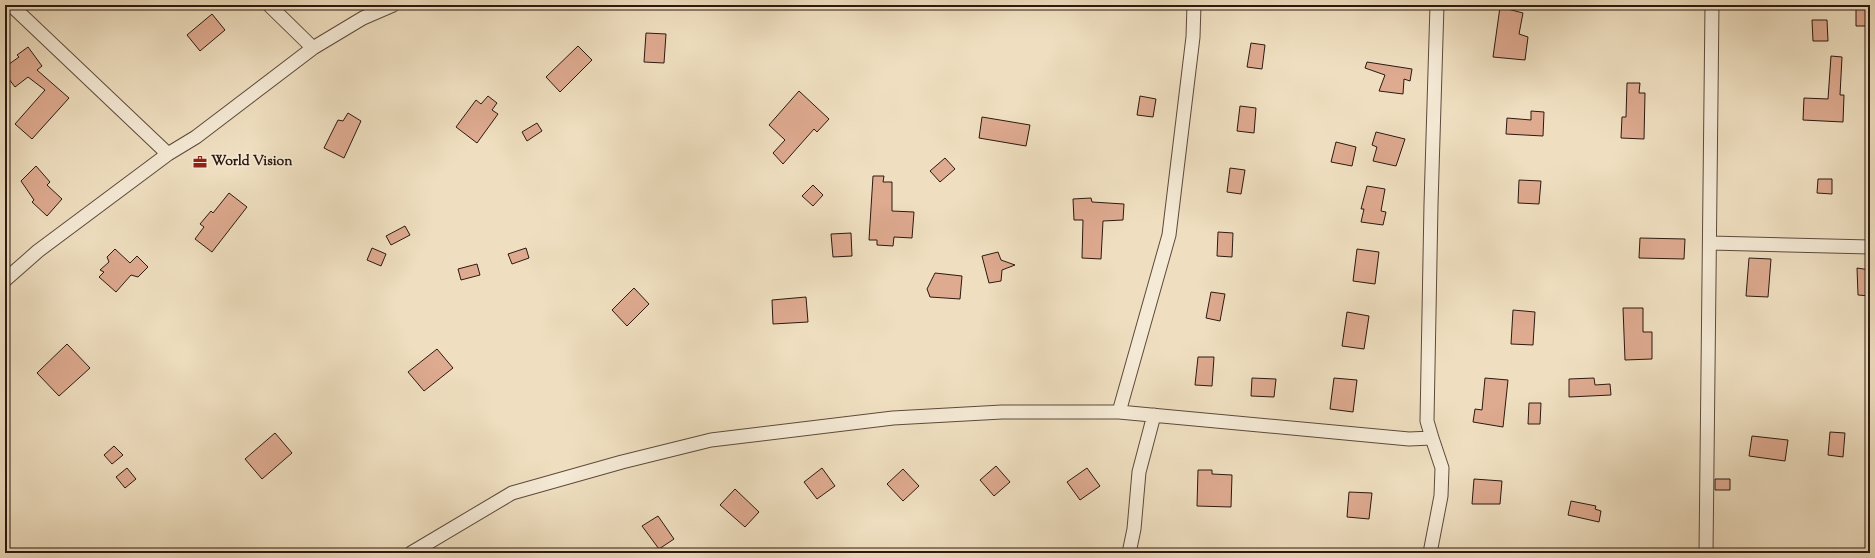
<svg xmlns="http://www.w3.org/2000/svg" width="1875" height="558" viewBox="0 0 1875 558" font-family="'Sorts Mill Goudy',serif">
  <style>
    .building { fill: #deaa90; stroke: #2c190f }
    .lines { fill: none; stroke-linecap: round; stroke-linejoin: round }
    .street-casing { stroke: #5d4a3b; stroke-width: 15 }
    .street { stroke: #f5ead6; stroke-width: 13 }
    .labels { text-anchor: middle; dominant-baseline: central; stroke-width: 3; stroke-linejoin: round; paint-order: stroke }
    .poi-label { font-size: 14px; font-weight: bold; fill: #2c190f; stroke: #f5ead6; text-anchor: start }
  </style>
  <rect width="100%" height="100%" fill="#efdfc0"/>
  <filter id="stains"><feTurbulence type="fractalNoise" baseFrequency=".005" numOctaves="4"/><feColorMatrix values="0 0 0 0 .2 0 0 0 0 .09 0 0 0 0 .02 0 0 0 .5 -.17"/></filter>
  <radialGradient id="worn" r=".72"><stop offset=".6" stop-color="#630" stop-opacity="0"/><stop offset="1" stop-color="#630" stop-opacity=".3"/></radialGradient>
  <path class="building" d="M1500 7 1523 13 1519 34 1528 37 1525 60 1493 57Z
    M1856 8H1870V26H1856Z
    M212 14 225 30 200 51 187 35Z
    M1812 20H1827L1828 41H1813Z
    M646 33 666 34 664 63 644 62Z
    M1251 43 1265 45 1262 69 1247 67Z
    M578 46 592 60 560 92 546 77Z
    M28 47 42 66 37 70 69 98 32 139 15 124 45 90 28 77 15 87 5 74V67L19 57 17 55Z
    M1831 56 1842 57 1840 95H1844L1843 122 1803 120 1804 98 1828 99Z
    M1367 62 1412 69 1410 81 1404 79 1403 94 1379 91 1385 75 1365 68Z
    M1627 83H1640L1639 93H1645L1644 139 1621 138 1622 117H1626Z
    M799 91 829 119 817 132 814 129 783 164 773 153 785 140 769 125Z
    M488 96 497 103 492 110 498 114 477 143 456 127 476 100 481 104Z
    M1140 96 1156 99 1153 117 1137 115Z
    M1240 106 1256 108 1254 133 1237 131Z
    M1531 111 1544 112 1543 136 1506 134 1507 118 1531 120Z
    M348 113 361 121 344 158 324 148 338 120 343 121Z
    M982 117 1030 125 1026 146 979 138Z
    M537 123 542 131 527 141 522 132Z
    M1376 132 1405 139 1396 166 1373 161 1377 147 1372 145Z
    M1336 142 1356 147 1352 166 1331 162Z
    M945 158 955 169 940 182 930 171Z
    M36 166 50 182 47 185 62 199 47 216 32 202 34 200 21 181Z
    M1230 168 1245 170 1241 194 1227 192Z
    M873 176H884L883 182H892V211L914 212 912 238 894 237 893 246 877 245V240H869Z
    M1818 179H1832V194L1817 193Z
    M1519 180 1541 181 1539 204 1518 203Z
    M813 185 823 195 813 206 802 196Z
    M1367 186 1385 189 1381 211 1386 212 1383 225 1361 222 1364 209H1361Z
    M229 193 247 207 212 252 195 239 204 227 200 224 211 211 213 213Z
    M1091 198 1092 202 1124 204 1123 220 1103 221 1101 259 1082 258 1083 220H1074L1073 199Z
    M405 226 410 235 391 245 386 236Z
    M1218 232 1233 233 1232 257 1217 256Z
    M851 233 852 256 833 257 831 234Z
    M1640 238 1685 239 1684 259 1639 258Z
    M372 248 386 254 381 266 367 260Z
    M526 248 529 258 512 264 508 254Z
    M115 249 130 263 137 256 148 267 138 277 131 275 116 292 99 277 104 272 100 270 109 262 107 257Z
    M1357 249 1379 252 1375 284 1353 281Z
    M998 252 1001 260 1015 265 1002 270 1001 281 989 283 982 256Z
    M1749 258 1771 259 1768 297 1746 296Z
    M477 264 480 275 461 280 458 269Z
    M1857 268 1870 270V296L1858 295Z
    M935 273 962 276 960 299 930 297 927 289Z
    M634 288 649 304 627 326 612 310Z
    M1211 292 1225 294 1220 321 1206 318Z
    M806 297 808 322 773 324 772 300Z
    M1623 308H1643V332H1652V359L1625 360Z
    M1513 310 1535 312 1533 345 1511 344Z
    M1347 312 1369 316 1364 349 1342 346Z
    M67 344 90 368 59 396 37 373Z
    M437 349 453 368 424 391 408 372Z
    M1198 357H1214L1212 386 1195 385Z
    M1252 378 1276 379 1274 397 1251 396Z
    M1334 378 1357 380 1353 412 1330 409Z
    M1485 378 1508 380 1503 427 1473 422 1475 409 1482 410Z
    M1594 378 1595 385 1610 384 1611 395 1569 397V379Z
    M1529 403H1541L1540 424H1528Z
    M1830 432 1845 433 1843 457 1828 455Z
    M275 433 292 453 262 479 245 459Z
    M1752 436 1788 440 1785 461 1749 456Z
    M114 446 123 455 112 464 104 455Z
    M996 466 1010 482 994 496 980 480Z
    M127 468 136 479 125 488 116 477Z
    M822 468 835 486 817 499 804 482Z
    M1087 468 1100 486 1080 500 1067 482Z
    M903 469 919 486 903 501 887 484Z
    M1198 470H1212V474L1232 475 1231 507 1197 506Z
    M1474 479 1502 481 1500 504H1472Z
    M1715 479H1730V490H1715Z
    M735 489 759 512 745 527 720 505Z
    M1349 492 1372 493 1369 519 1347 517Z
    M1571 501 1596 506 1595 509 1601 511 1599 522 1568 515Z
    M658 516 674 539 659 549 642 526Z"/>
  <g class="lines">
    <g class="street-casing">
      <path id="street" d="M11 5 168 154
        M269 5 313 48
        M1710 243 1870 247
        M5 280 38 251 168 154 196 137 313 48 363 18 393 5
        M1119 412 1409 439 1432 438 1442 468 1441 496 1430 553
        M1432 438 1427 421 1431 204 1437 5
        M411 553 512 493 622 462 711 440 893 418 1002 412H1119L1169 235 1193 37 1194 5
        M1129 553 1134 529 1139 472 1154 415
        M1706 553 1712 5"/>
    </g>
    <use href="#street" class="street"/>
  </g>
  <defs>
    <g id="office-bare" transform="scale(1.08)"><path d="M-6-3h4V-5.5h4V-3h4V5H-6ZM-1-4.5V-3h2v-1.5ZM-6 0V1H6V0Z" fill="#8f2418" stroke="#f5ead6" stroke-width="2.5" paint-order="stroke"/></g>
  </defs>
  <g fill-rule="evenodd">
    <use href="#office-bare" x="200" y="162"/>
  </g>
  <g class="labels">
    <g class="poi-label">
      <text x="211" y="162">World Vision</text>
    </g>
  </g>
  <rect width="1875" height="558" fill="none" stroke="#efdfc0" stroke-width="20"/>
  <rect x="6" y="6" width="1863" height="546" fill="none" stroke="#2c190f" stroke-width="2"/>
  <rect x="10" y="10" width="1855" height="538" fill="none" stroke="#2c190f"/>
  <rect width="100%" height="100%" filter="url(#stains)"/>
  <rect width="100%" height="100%" fill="url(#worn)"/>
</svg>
